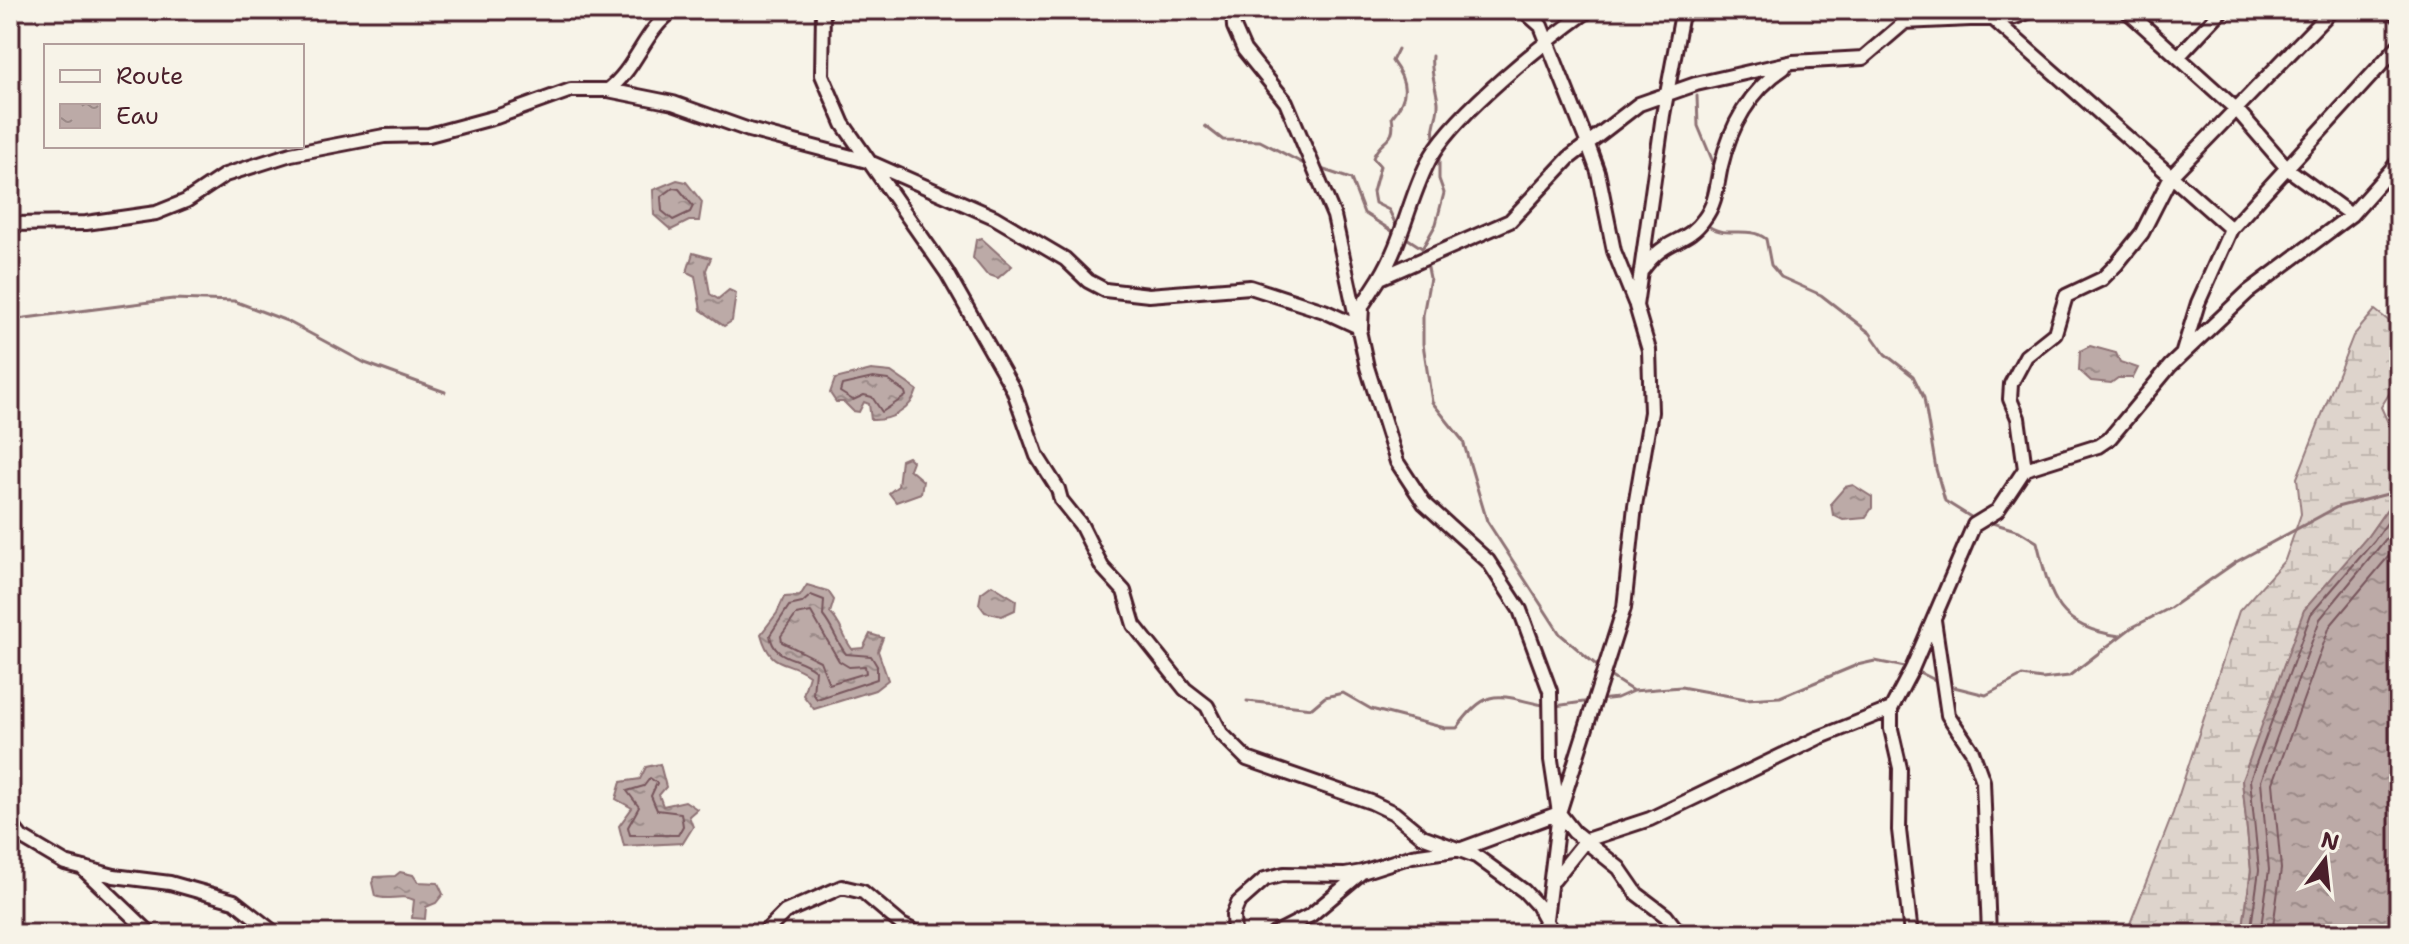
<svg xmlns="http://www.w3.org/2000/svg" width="2409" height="944" viewBox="0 0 2409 944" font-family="'Shantell Sans',sans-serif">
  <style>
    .wetland { fill: url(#wetland-marsh); stroke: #947a7c; stroke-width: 2 }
    .water { fill: url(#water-ripples); stroke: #8e7275; stroke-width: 2 }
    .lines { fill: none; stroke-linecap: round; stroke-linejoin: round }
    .shore { stroke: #78575d; stroke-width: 2 }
    .stream { stroke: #8e7275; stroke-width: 3 }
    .minor-casing { stroke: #4a1f2b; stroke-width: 18 }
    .minor { stroke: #f7f3e8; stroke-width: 12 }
  </style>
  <defs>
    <pattern id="wetland-marsh" width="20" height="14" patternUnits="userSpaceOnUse" patternTransform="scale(2)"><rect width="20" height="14" fill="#ded4cc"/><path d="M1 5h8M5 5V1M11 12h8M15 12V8" fill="none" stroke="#c0b6af"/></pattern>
    <pattern id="water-ripples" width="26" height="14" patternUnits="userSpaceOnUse" patternTransform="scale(2)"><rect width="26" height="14" fill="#bcaaa7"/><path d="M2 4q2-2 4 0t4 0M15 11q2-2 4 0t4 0" fill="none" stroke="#9b8a88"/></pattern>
  </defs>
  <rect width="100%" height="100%" fill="#f7f3e8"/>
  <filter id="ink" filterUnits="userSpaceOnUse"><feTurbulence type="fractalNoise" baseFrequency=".0125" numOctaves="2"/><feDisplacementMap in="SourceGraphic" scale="16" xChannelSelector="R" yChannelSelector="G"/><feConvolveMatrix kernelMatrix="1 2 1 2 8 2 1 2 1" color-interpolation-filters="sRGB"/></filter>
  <g filter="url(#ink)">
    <path class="wetland" d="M2375 310 2399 329V378L2381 407 2399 447V492L2368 536 2242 780 2251 871 2242 934H2126L2173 813 2239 611 2285 560 2301 514 2297 478 2353 336Z"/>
    <path class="water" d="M677 180 686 182 702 202 699 221H689L671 230 654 215 653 190Z
      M981 238 1012 266 998 278 986 274 973 258 976 240Z
      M693 253 711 258 706 270 710 294 718 299 729 290 736 293 732 321 724 326 701 310 695 276 687 272Z
      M2090 346 2116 353 2120 362 2138 368 2133 378H2118L2111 383 2091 381 2079 370 2080 351Z
      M871 370 891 372 917 390C912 409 891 421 871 420L869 404 864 402 859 412 853 411 844 402H836L830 393 835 379Z
      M908 457 912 461 909 469 923 481 921 493 896 502 889 493 898 486 901 460Z
      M1853 485 1872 497V508L1865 518 1843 520 1833 515 1831 503 1845 487Z
      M2399 492V934H2242L2251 871 2242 780 2304 610 2368 536Z
      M807 585 828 591 834 600 830 613C842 624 842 636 852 649L863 648 870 634 883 638 878 651 888 680 875 690 814 709 803 695 809 675C785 658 771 670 761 634L777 613 784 597 800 596Z
      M992 585 1016 600 1015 610 1002 616 985 612 979 604 981 593Z
      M660 764 666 787 659 795 663 806 685 801 697 809 689 816 693 827 683 843 624 846 619 826 632 808 616 799 621 782 640 779 646 767Z
      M400 872 413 875 418 882 438 883 443 894 436 903 426 907 425 919 412 918 414 900C400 893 389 902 375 896L372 883 375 877 395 876Z"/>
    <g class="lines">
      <path class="shore" d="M673 188 679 189 693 206 690 212 673 220 662 211 661 197Z
        M873 378 888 380 905 392 906 396 882 412 872 397 864 395 853 400 840 392 842 385Z
        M811 595 824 600 823 616C833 628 836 641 846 654L871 656 877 666V679L817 699 813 694 815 670C797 655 774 661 770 635L789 606 802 603Z
        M811 612 839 661 849 667 865 666 866 673 829 684 820 661 782 642 781 636 796 615Z
        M650 778 657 783 651 796 657 810 681 813 683 826 678 835H630L628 827 639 807 627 791 644 786Z
        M2250 934 2259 870 2250 780 2311 614 2374 541 2399 506
        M2260 934 2269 870 2261 781 2320 619 2399 523
        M2272 934 2281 869 2273 783 2330 626 2399 544"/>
      <path class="stream" d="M1432 56C1430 73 1436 86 1438 102 1439 117 1430 127 1435 141
        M1697 96 1698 126 1713 162 1705 208
        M1205 126 1223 140 1260 141 1306 165
        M1318 168 1351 179 1364 213 1395 233
        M1705 223C1723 241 1747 224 1766 239L1771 265 1781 277 1821 295 1870 333 1885 354 1913 376 1924 398 1936 469 1945 501 1974 519
        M1397 227 1389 210 1375 203 1373 192 1380 166 1373 158C1380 138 1397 144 1392 117 1409 97 1408 82 1392 61L1398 49
        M1405 237 1422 248 1425 256
        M1423 247 1436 224 1444 193 1439 179V152
        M1427 263 1430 278 1423 315V344L1432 402 1463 441 1487 521 1560 634 1602 670
        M10 320 173 299 234 301 287 321 365 363 445 392
        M1989 522 2019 531 2037 542C2051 598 2056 627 2120 636
        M1917 671 1939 682
        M1608 675 1633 691 1681 687 1746 699 1780 697 1857 665 1875 661 1910 668
        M1950 686 1986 695 2022 676 2042 679 2069 676 2131 628 2170 608 2236 562 2337 507 2399 491
        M1599 700 1617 698 1633 691
        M1247 701 1312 708 1325 697 1343 693 1371 709 1445 728H1457C1489 683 1500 697 1548 706
        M1555 706 1591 701"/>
      <g class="minor-casing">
        <path id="minor" d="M823 10 822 75 843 124 947 273 1013 389 1037 456 1058 489 1061 500 1081 525 1102 567 1124 591 1134 625 1185 689 1207 706 1221 733 1247 759 1371 802 1394 813 1422 836 1476 856 1524 891 1537 905 1553 934
          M1233 10 1234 27 1244 50 1286 102 1334 216 1367 367 1397 462 1424 503 1488 561 1520 610 1550 691 1551 760 1559 813 1574 832 1619 868 1637 894 1666 916 1680 934
          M1523 10 1541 26 1587 142 1598 172 1614 251 1635 303
          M1983 10 2231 229 2399 45
          M2126 10 2237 110 2288 169 2351 215
          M2391 10 2399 17
          M1903 22 2015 17 2033 10
          M2178 57 2222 10
          M608 90C637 68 644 30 674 10
          M10 224 86 223 156 213 186 201 225 175 291 154 384 136 429 135 496 117 571 90H608L673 103 749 130 867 161 994 217 1065 259 1088 281 1105 290 1149 295 1250 287 1324 311 1361 328 1362 306 1380 278 1510 221 1569 158 1639 104 1696 84 1793 62 1863 58 1919 10
          M1643 269C1665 237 1686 245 1704 219 1716 204 1717 184 1721 166 1730 127 1750 90 1784 68
          M1380 278C1404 239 1410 193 1432 155 1459 110 1546 41 1589 10
          M2183 352 2198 303 2231 229
          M2025 469 2018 418 2010 399 2011 384 2026 356 2055 333 2066 296 2102 279 2116 265 2142 233 2171 176 2332 10
          M1934 620 1948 715 1972 751 1983 781 1989 934
          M10 823 21 837 65 863 114 876 170 883 234 901 276 934
          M81 867 151 934
          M1554 880 1586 840 1650 819 1818 738 1891 709
          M763 934 785 912 842 887 863 892 902 925 920 934
          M1234 934 1233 915 1238 903 1265 879 1284 874 1345 875 1362 872 1412 856 1462 849 1559 813
          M1274 934 1311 915 1362 872
          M1540 934 1546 919 1559 813 1624 608 1635 506 1651 412 1649 350 1636 306 1663 115 1681 19 1687 10
          M1911 934 1899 830 1900 768 1891 729V709L1912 669 1974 525 1997 511 2025 469 2098 446 2110 438 2170 366 2248 292 2351 215 2399 161"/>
      </g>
      <use href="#minor" class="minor"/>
    </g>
  </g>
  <rect width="2409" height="944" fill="none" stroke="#f7f3e8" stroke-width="40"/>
  <rect x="20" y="20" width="2369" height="904" fill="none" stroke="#4a1f2b" stroke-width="3" filter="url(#ink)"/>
  <rect x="44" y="44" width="260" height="104" fill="#f7f3e8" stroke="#b29e9c" stroke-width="2"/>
  <rect x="60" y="70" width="40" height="12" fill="#f7f3e8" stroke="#b29e9c" stroke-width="2"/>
  <text x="116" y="84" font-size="24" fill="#4a1f2b">Route</text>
  <rect x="60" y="104" width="40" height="24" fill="url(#water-ripples)" stroke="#b29e9c" stroke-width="2"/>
  <text x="116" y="124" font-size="24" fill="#4a1f2b">Eau</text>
  <g transform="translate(2325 860) rotate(15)" stroke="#f7f3e8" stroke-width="6" paint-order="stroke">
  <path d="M0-6L14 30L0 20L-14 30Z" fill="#4a1f2b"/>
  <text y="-12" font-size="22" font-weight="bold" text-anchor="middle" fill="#4a1f2b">N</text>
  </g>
</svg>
